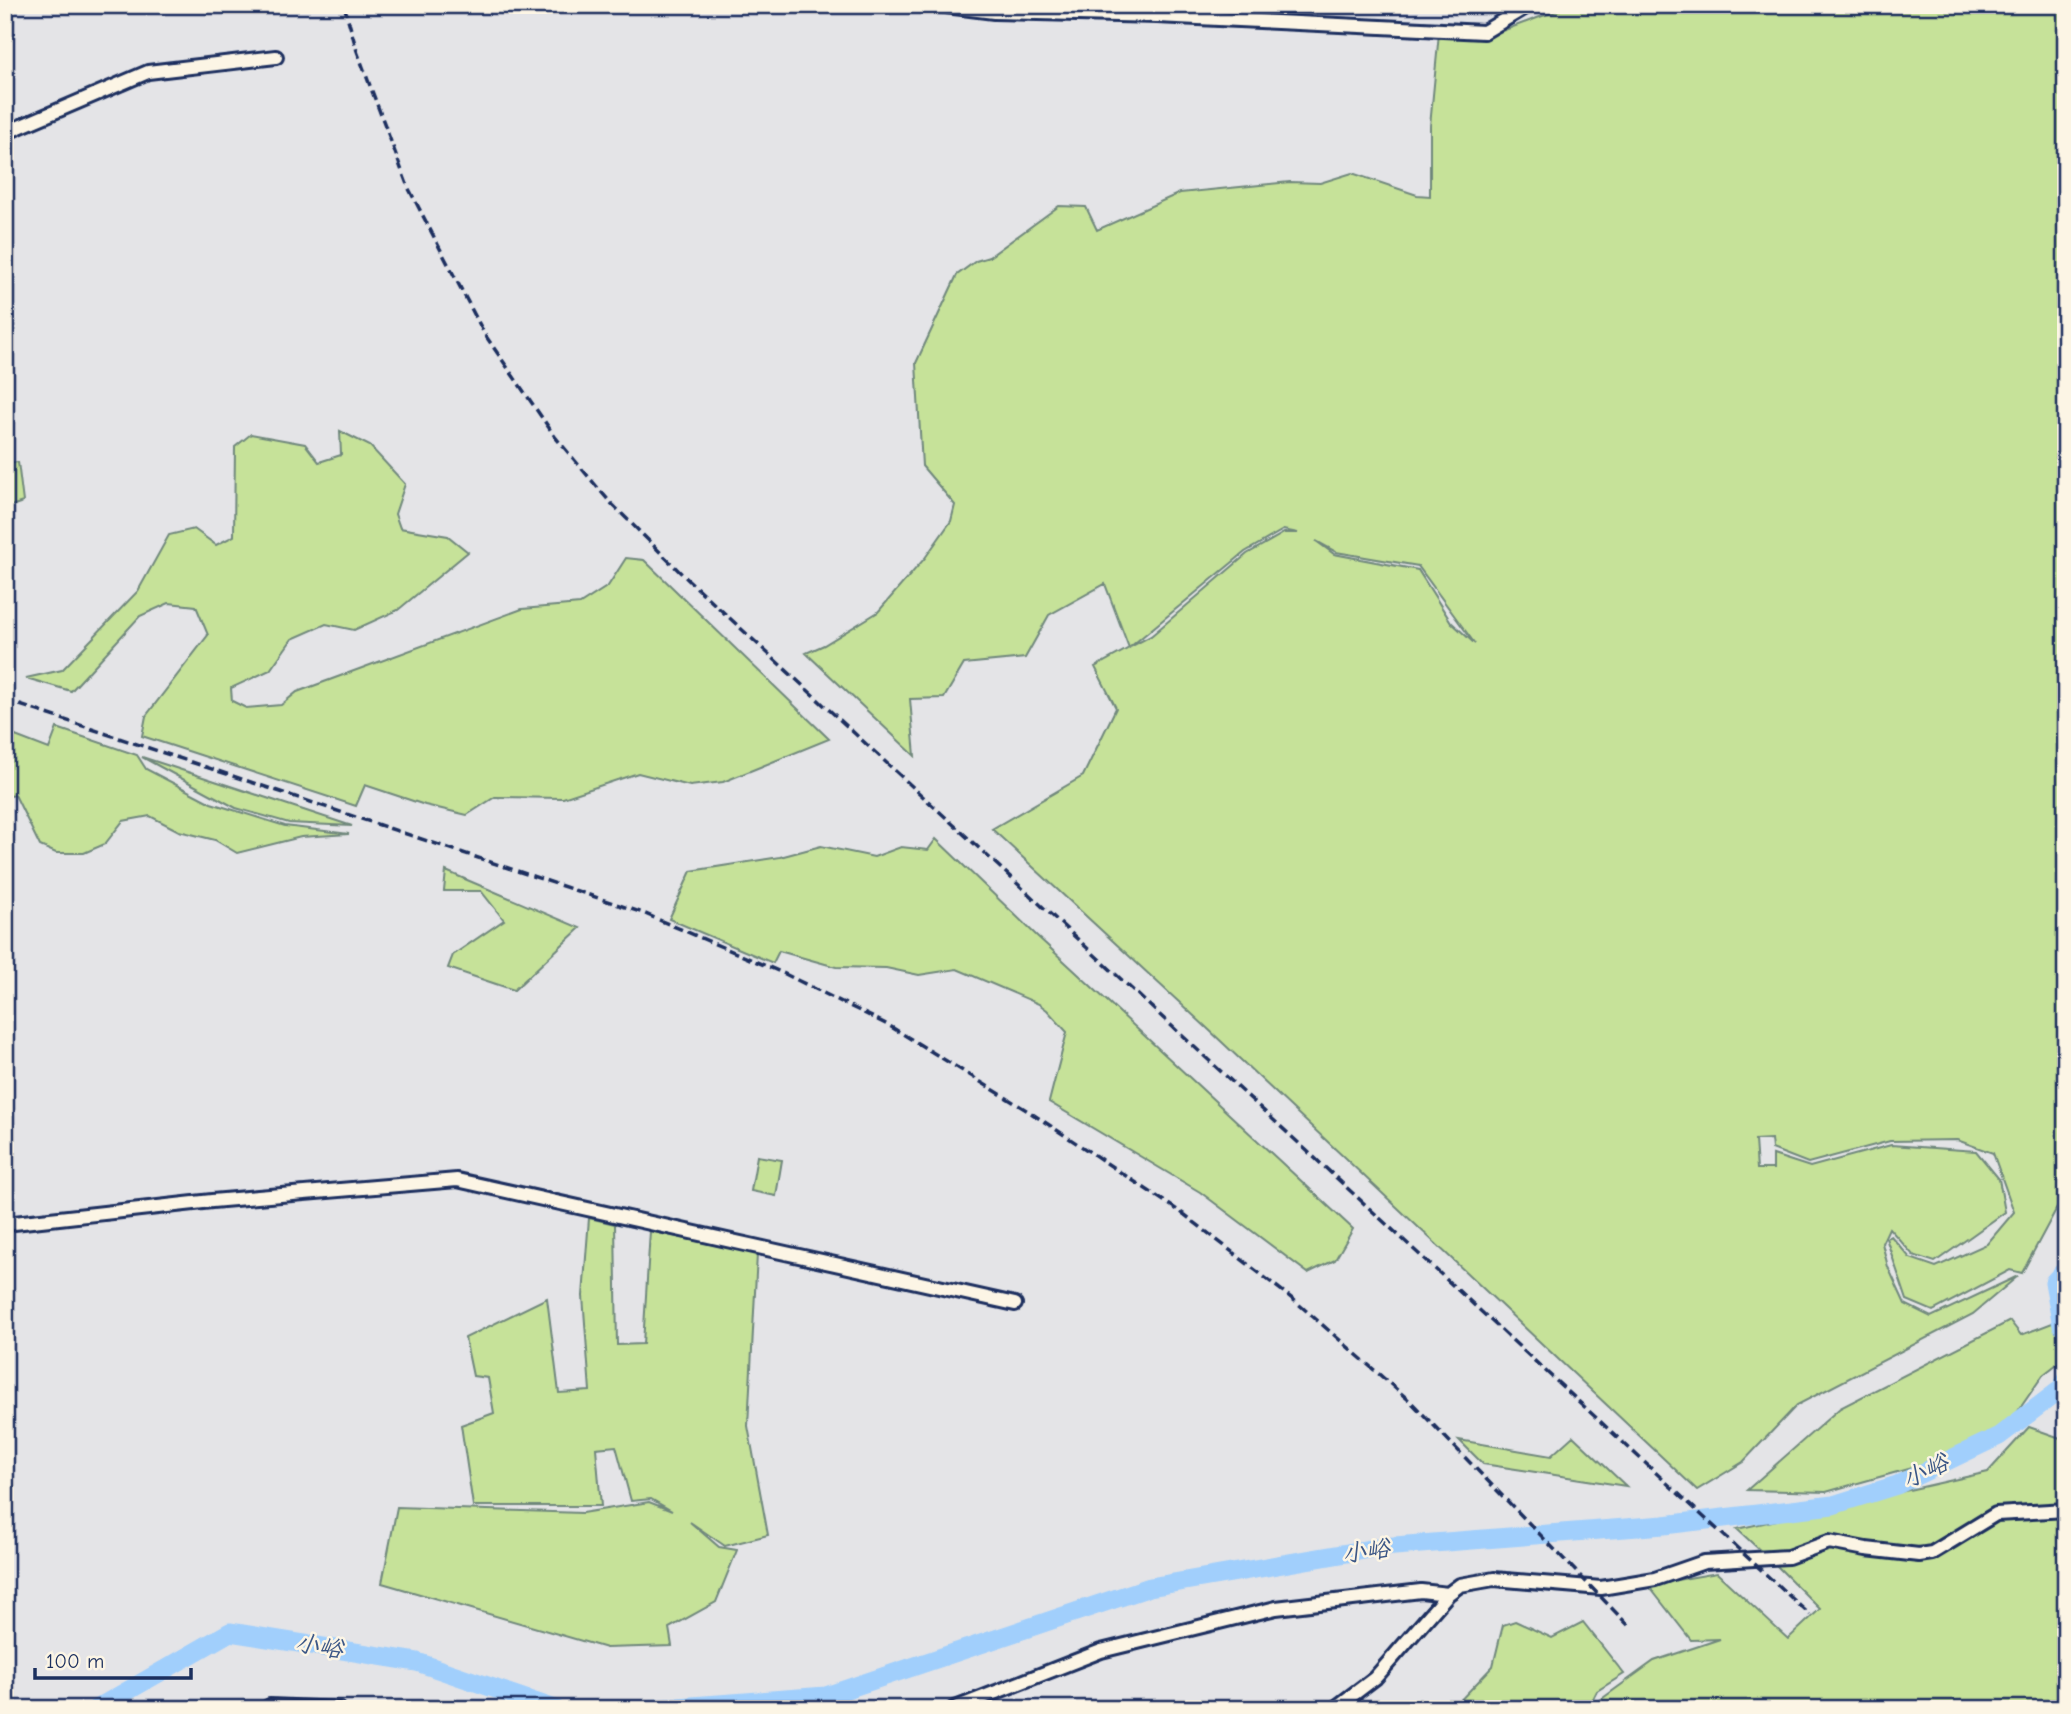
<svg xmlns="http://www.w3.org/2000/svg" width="2071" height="1714" viewBox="0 0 2071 1714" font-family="'Comic Neue','LXGW WenKai TC',sans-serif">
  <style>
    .green { fill: #c6e299; stroke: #70887c; stroke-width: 2; fill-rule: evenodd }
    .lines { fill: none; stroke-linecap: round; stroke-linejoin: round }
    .river { stroke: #a1cffc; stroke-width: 19 }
    .minor-casing { stroke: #1b2f5e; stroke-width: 18 }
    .minor { stroke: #fcf5e5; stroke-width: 12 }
    .rail { stroke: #1b2f5e; stroke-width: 3.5; stroke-dasharray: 10 5; stroke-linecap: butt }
    .labels { text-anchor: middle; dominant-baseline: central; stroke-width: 5; stroke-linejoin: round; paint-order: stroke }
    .water-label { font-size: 24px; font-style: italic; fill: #3c5786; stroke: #fcf5e5 }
  </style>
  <rect width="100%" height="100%" fill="#e4e4e7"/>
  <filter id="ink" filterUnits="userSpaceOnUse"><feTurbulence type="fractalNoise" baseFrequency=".0143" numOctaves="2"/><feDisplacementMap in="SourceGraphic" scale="14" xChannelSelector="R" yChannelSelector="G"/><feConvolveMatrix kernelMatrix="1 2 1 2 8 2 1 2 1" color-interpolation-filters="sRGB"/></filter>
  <g filter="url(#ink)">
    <path class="green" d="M1572 5H2066V1191L2022 1273 2010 1270 1933 1311 1907 1300 1886 1238 1891 1236 1910 1258 1936 1267 1987 1244 2014 1212 1993 1153 1957 1140 1890 1141 1808 1163 1772 1149 1771 1139 1755 1140 1757 1169H1773V1155L1810 1167 1891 1145 1976 1151 1999 1179 2005 1212 1935 1262 1913 1255 1889 1228 1882 1243 1888 1267 1905 1304 1931 1317 2018 1276 1973 1314 1797 1405 1743 1462 1697 1490 1207 1028 992 829 1083 776 1116 708 1095 667 1129 648 1105 584 1049 615 1025 658 964 664 944 698 910 699 915 756 806 653 824 645 878 612 925 558 951 521 955 505 922 466 916 363 957 275 976 261 989 257 1059 206 1086 207 1097 230 1180 193 1290 182 1320 183 1352 173 1417 195 1430 196V126L1439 33 1494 34ZM1283 530 1298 533H1284L1247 554 1151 636 1130 647 1245 552ZM1316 541 1336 552 1418 566 1475 644 1451 622 1418 570 1334 554Z
      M340 431 370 446 405 484 395 514 400 528 448 536 468 552 398 610 354 630 326 624 292 639 270 670 231 688 232 701 246 708 281 705 297 692 522 609 580 604 608 586 626 558 644 560 829 739 723 782 690 786 638 773 563 798 495 797 467 815 425 805 365 785 356 806 142 736 146 716 208 635 196 606 169 603 140 616 71 691 26 678 62 670 138 591 169 535 194 529 216 545 234 536 235 447 251 434 305 444 319 462 341 455Z
      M18 462 23 502 5 508V463Z
      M57 728 137 755 146 769 211 803 285 826 349 834 301 837 237 853 215 840 179 831 150 816 123 821 105 844 84 853H56L40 846 15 795 5 797V732L49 749Z
      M142 757 352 826 289 823 236 808Z
      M936 839 1037 936 1353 1229 1335 1260 1308 1273 1200 1192 1049 1102 1067 1032 1047 1010 1039 1004 957 969 919 975 886 968 836 967 779 951 773 963 669 919 691 871 780 857 821 846 874 857 901 847 928 850Z
      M446 871 580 928 514 990 448 968 453 955 504 920 481 891H444Z
      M757 1156 782 1160 776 1196 751 1191Z
      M589 1218 615 1224 617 1345 643 1344 650 1231 757 1254 748 1426 768 1535 725 1546 690 1522 719 1547 737 1550 716 1602 669 1628 672 1646 606 1648 382 1583 397 1507 582 1513 649 1502 672 1511 651 1499 631 1501 616 1446 596 1448 601 1506H473L461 1425 494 1413 488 1378 473 1376 465 1338 547 1298 559 1393 590 1391 583 1296Z
      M2060 1320 2066 1323V1357L2043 1375 2011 1421 1947 1458 1826 1492 1747 1490 1840 1408 2010 1321 2021 1335Z
      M2029 1427 2066 1440V1506L2000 1509 1927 1549 1832 1540 1764 1554 1737 1529 1988 1472Z
      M1573 1436 1626 1486 1483 1464 1459 1440 1551 1456Z
      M2066 1516V1709H1595L1596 1703 1654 1661 1720 1639 1691 1640 1648 1585 1717 1573 1788 1639 1820 1609 1772 1561 1833 1549 1932 1558 2004 1517Z
      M1515 1621 1552 1638 1583 1622 1624 1674 1597 1691 1588 1709H1452L1493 1666 1503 1625Z"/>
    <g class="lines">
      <path class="river" d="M2066 1269 2054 1282 2062 1326 2066 1330
        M96 1709 230 1632 417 1662 555 1709
        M651 1709 826 1696 1150 1587 1382 1547 1664 1525 1833 1505 1897 1485 1999 1436 2061 1389 2066 1380"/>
      <g class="minor-casing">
        <path id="minor" d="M938 5 994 12 1157 16 1484 32 1529 5
          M5 133 148 72 276 57
          M5 1224 212 1201 457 1180 1015 1304
          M265 1709 270 1706 339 1709
          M953 1709 1101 1651 1276 1608 1421 1591 1448 1594 1460 1585 1494 1579 1601 1588 1655 1579 1704 1562 1788 1557 1829 1542 1866 1549 1919 1555 1932 1553 1996 1514 2066 1510
          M1334 1709 1375 1678 1448 1594"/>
      </g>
      <use href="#minor" class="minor"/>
      <path class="rail" d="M344 5 357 51 408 187 485 335 556 438 609 501 683 575 1810 1615
        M5 700 643 913 785 974 888 1025 1028 1111 1185 1215 1295 1301 1411 1402 1631 1628"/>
    </g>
  </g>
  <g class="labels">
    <g class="water-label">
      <text transform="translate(1925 1471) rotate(-25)">小峪</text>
      <text transform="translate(1366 1551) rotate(-8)">小峪</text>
      <text transform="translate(319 1646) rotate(9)">小峪</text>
    </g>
  </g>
  <rect width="2071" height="1714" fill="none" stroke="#fcf5e5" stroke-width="28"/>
  <rect x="14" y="14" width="2043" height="1686" fill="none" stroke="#1b2f5e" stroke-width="2.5" filter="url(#ink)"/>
  <path d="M35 1668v10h156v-10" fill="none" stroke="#1b2f5e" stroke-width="3.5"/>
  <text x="46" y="1668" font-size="21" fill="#1b2f5e" stroke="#fcf5e5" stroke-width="5" paint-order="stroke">100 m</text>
</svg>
